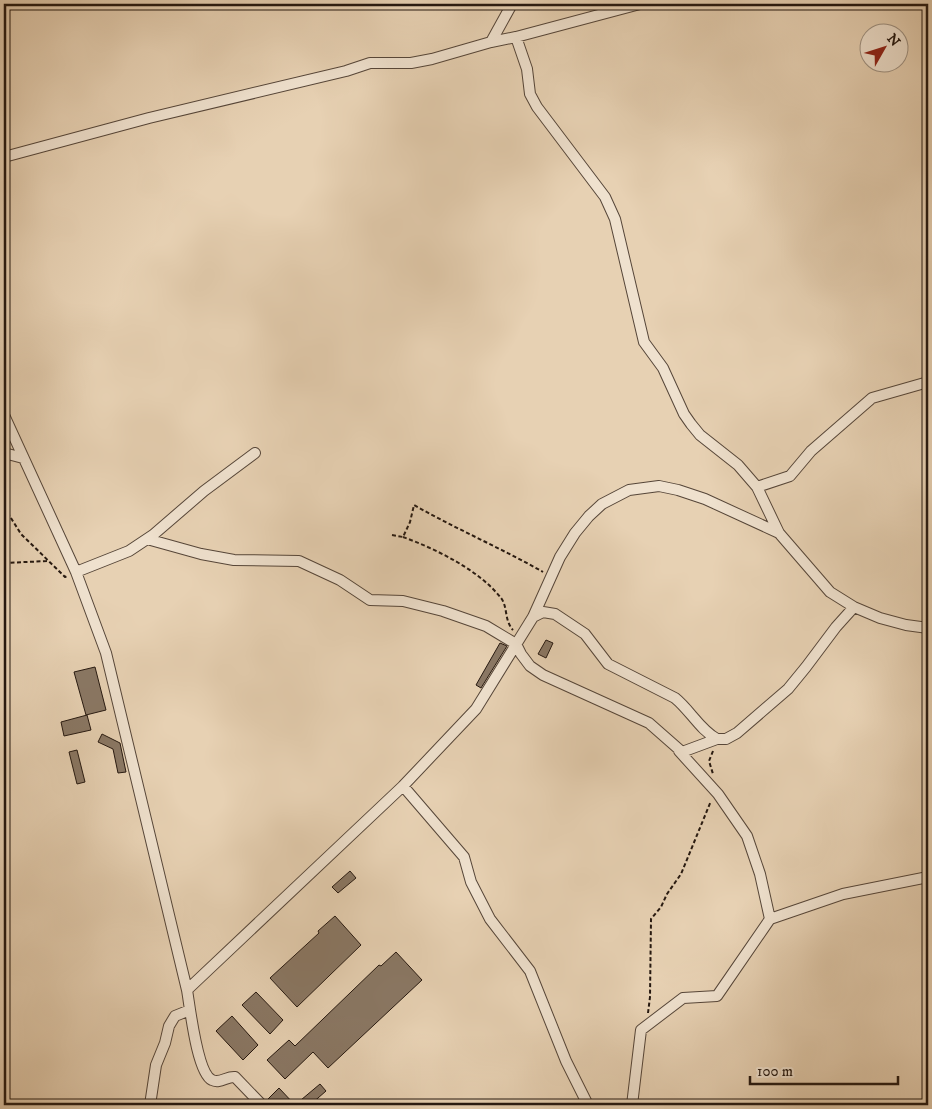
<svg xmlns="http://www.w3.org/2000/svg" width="932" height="1109" viewBox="0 0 932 1109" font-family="'IM FELL DW Pica',serif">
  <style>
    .building { fill: #8a7865; stroke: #251810 }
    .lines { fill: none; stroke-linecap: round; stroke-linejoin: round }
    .minor-casing { stroke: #564639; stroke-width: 12 }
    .path { stroke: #251810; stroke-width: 2; stroke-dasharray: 4 2.5; stroke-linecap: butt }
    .minor { stroke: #efe1ce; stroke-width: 10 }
  </style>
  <rect width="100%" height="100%" fill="#e7d1b3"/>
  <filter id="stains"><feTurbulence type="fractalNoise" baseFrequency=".004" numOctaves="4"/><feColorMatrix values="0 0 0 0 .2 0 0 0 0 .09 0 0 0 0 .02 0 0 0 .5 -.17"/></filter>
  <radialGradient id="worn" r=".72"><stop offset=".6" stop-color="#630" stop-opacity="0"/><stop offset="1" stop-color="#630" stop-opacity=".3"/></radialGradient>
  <path class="building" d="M546 640 553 643 546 658 538 654Z
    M500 643 507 646 481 688 476 685Z
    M95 667 106 710 86 715 74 672Z
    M87 715 91 730 64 736 61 722Z
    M102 734 120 743 126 772 118 773 113 749 98 742Z
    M77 750 85 782 77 784 69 752Z
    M350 871 356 878 338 893 332 887Z
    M335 916 361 945 297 1007 270 978 319 933 318 931Z
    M396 952 422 980 328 1068 313 1052 285 1079 267 1060 289 1040 295 1046 379 965 381 966Z
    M256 992 283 1020 270 1034 242 1005Z
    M232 1016 258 1045 243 1060 216 1031Z
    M320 1084 326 1091 310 1105H274L268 1099 279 1088 295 1105Z"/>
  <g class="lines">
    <g class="minor-casing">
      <path id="minor" d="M4 9 7 4
        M516 37 527 69 530 94 537 107 605 197 615 219 644 342 663 368 684 414 691 424 700 435 738 465 757 487 779 533 830 592 854 607 880 618 906 625 928 628
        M491 42 512 4
        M4 157 149 118 346 71 370 63H411L432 59 491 42 516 37 640 4
        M4 415 76 572 106 653 187 990C190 1007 197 1073 212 1080 220 1084 227 1076 235 1077L262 1105
        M4 453 23 458
        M757 487 790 476 811 451 872 398 928 382
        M147 539 201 554 234 560 299 561 340 580 370 600 403 601 443 611 486 626 516 644 521 654 530 666 543 675 649 723 682 752 717 739H726L737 733 788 689 806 667 836 627 854 607
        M76 572 129 551 153 535 204 491 255 453
        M533 617 543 612 555 614 585 634 608 664 675 698C690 710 700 730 717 739
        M679 751 718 794 747 836 760 874 770 919
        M403 786 464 857 471 882 490 919 530 971 566 1061 588 1105
        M187 990 403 786 476 709 533 617 560 557 575 533 589 516 602 504 629 490 659 486 678 490 705 499 779 533
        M150 1105 156 1065 165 1043 169 1026 175 1016 190 1010
        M632 1105 641 1030 683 998 717 996 770 919 843 894 928 877"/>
    </g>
    <path class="path" d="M4 507 21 534 65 577 67 576
      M392 535 403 537 410 522 414 505C456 529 501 548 543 572
      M403 537C436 549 479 570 501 598 508 607 504 620 513 630
      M4 563 48 561
      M713 751 709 761 713 774
      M648 1013 650 997 651 919 661 907 667 894 681 874 711 801"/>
    <use href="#minor" class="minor"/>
  </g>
  <rect width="932" height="1109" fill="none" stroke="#e7d1b3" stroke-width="20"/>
  <rect x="5" y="5" width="922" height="1099" fill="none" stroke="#251810" stroke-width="2.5"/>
  <rect x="10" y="10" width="912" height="1089" fill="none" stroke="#251810"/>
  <g transform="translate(884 48) rotate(51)"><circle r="24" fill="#efe1ce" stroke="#9e9182"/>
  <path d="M0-4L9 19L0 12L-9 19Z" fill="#8f2418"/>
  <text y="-8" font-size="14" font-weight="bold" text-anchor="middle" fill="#251810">N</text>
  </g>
  <path d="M750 1076v8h148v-8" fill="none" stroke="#251810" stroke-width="2.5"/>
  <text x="757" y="1076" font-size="15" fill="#251810" stroke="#efe1ce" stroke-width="4" paint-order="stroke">100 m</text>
  <rect width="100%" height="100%" filter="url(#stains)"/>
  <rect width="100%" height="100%" fill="url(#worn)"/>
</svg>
